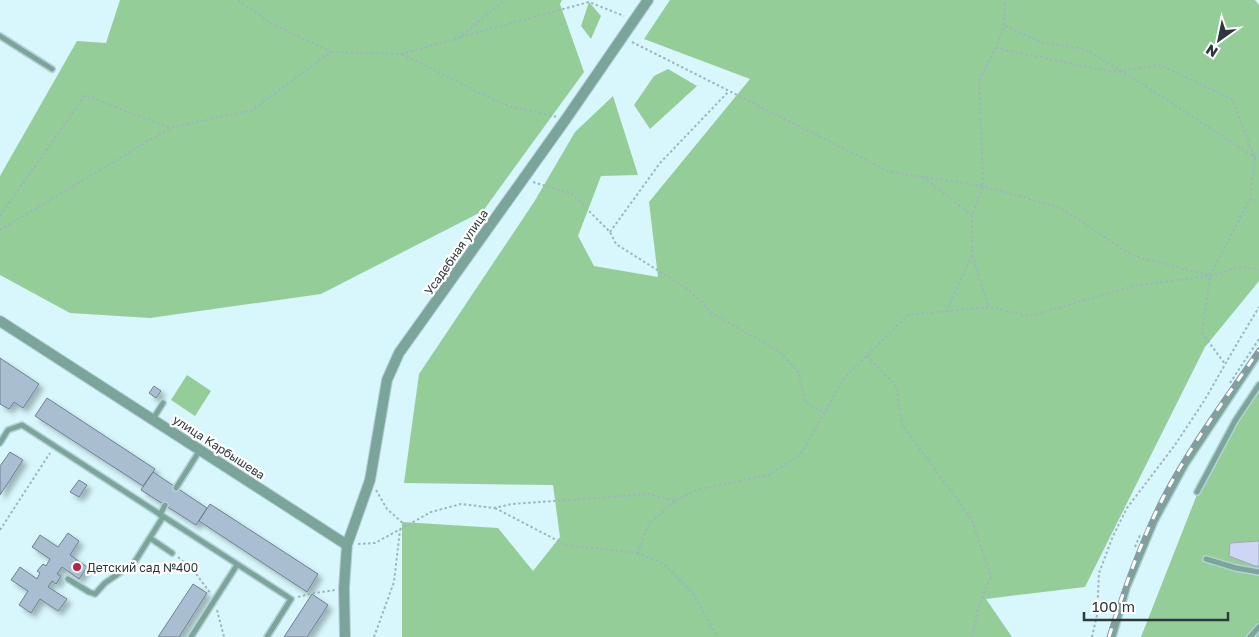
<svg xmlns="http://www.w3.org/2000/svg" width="1259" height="637" viewBox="0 0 1259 637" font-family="'Golos Text',sans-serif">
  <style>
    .green { fill: #95cd99 }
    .water { fill: #cfd5f4; stroke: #9ea6bc }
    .building { fill: #a9bed0; stroke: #6d8191; filter: url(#shadow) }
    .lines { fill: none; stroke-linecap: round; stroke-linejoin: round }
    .service-casing { stroke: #b5d1d6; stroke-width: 8 }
    .minor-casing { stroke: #b5d1d6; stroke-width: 12 }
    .path { stroke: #9db6bb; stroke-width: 2; stroke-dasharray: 2.5 2.5; stroke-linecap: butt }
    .service { stroke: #7ba59b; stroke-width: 5 }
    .minor { stroke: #7ba59b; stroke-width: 10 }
    .rail-casing { stroke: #869ca0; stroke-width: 5 }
    .rail { stroke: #fff; stroke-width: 3; stroke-dasharray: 9; stroke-linecap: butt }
    .poi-dot { fill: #b72548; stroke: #fff; stroke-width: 2 }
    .labels { text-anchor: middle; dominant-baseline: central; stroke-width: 4.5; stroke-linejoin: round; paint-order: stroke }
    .street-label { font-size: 12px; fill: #2c383a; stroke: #fff }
    .poi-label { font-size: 12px; fill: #2c383a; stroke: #fff; text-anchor: start }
  </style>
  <defs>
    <filter id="shadow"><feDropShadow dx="4.5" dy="4.5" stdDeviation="2.5" flood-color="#0004"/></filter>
  </defs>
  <rect width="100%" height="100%" fill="#d7f7fd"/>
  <path class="green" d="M120 0H562L560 4 584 72 483 211 321 294 150 318 70 313 0 275V176L77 41 106 43Z
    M670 0H1255L1259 5V281L1205 347 1085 587 986 599 1012 637H402V522L498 528 533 571 560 537 553 485 404 483 419 374 534 202 575 132 613 96 638 175 601 176 578 236 594 266 658 277 649 202 750 79 644 39Z
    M589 2 601 16 591 39 581 26Z
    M668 69 697 86 650 129 634 105 654 76Z
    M187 375 211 391 195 416 171 400Z
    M1259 388V637H1141L1205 474Z"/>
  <path class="water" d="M1259 541V566H1255L1229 556 1230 543Z"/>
  <path class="building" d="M0 358 39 384 23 408 14 402 9 409 0 404Z
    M154 386 161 391 156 398 149 393Z
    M47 398 155 469 143 486 35 416Z
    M10 452 23 460 0 495V466Z
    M153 472 207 508 196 525 141 490Z
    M79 480 87 485 79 497 70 492Z
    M210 504 318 574 307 592 199 521Z
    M68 533 79 541 70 555 87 567 79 579 62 567 57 574 61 576 56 584 52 581 48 587 67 599 58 611 40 599 31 613 19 605 28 591 11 580 20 567 37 579 40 573 37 571 43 564 46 566 50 559 32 547 40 535 58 547Z
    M193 584 207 593 179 637H158Z
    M312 594 328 605 307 637H284Z"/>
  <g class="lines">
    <g class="service-casing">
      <path id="service" d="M0 36 52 69
        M153 419 163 403
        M0 443 8 430 22 425 291 599 267 637
        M176 488 200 450
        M1197 492 1235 421 1259 385
        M160 515 165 505
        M150 538 172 553
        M1206 559 1236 568 1259 572
        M68 579 89 592 95 594 105 583 134 563 163 517
        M191 637 237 565
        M1113 637 1127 588 1155 521 1186 464 1259 354
        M1250 637 1259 627"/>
    </g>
    <g class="minor-casing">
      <path id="minor" d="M0 321 347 545
        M345 637 344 588 347 545 370 480 387 380 399 353 566 119 648 0"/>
    </g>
    <path class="path" d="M238 0 271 23 331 52
      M1005 26 1044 43 1085 49 1147 87 1259 160
      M461 37 589 2 624 16
      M632 42 890 172 983 186 1061 208 1131 255 1207 275
      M996 48 1114 72 1160 65 1232 99 1255 158 1250 199 1210 276 1202 333 1225 364
      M402 54 502 104 557 117
      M923 177 972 215
      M533 182 572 194 610 232 616 244 689 290 712 313 780 352 798 372 806 403 824 412
      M1250 199 1259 203
      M0 216 85 95 170 128
      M0 230 170 128 252 110 331 52 401 54 459 38 504 0
      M610 232 660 163 729 91
      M972 255 989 307
      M946 312 972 255V215L983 186 979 80 996 48 1004 26 1005 0
      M867 356 897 387 902 425 971 518 991 576 979 605 972 637
      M1230 383 1259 339
      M376 490 387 509 406 526 431 512 461 504 494 508 512 504 650 494 675 501 696 490 769 475 801 454 845 377 908 315 989 307 1030 316 1138 285 1210 276 1240 267 1259 269
      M675 501 648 525 638 553 664 564 694 595 717 637
      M495 508 566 545 638 553
      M0 530 50 453
      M358 544 375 543 406 526
      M1135 547 1140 535
      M178 557 194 571 211 594
      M298 597 309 594 335 590
      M217 610 224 637
      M374 637 394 582 400 530
      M1092 637 1097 615 1099 573 1113 536 1127 508 1175 445 1204 401 1238 342 1259 307"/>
    <use href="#service" class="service"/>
    <use href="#minor" class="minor"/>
    <g class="rail-casing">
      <path id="rail" d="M1109 637C1124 589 1140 543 1163 498 1190 446 1226 398 1259 350"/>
    </g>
    <use href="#rail" class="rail"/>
  </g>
  <circle class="poi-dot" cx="77" cy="567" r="5"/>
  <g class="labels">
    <g class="street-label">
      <text transform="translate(456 252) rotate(-55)">Усадебная улица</text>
      <text transform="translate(219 447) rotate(33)">улица Карбышева</text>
    </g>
    <g class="poi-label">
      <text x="87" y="567">Детский сад №400</text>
    </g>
  </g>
  <g transform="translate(1219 40) rotate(213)" stroke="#ffffff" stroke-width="4" paint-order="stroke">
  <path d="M0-4L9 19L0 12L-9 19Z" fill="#2c383a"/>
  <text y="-8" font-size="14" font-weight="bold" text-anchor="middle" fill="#2c383a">N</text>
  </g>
  <path d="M1084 612v8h144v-8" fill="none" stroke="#2c383a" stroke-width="2.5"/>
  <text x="1092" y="612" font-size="15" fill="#2c383a" stroke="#ffffff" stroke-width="4" paint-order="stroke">100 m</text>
</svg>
